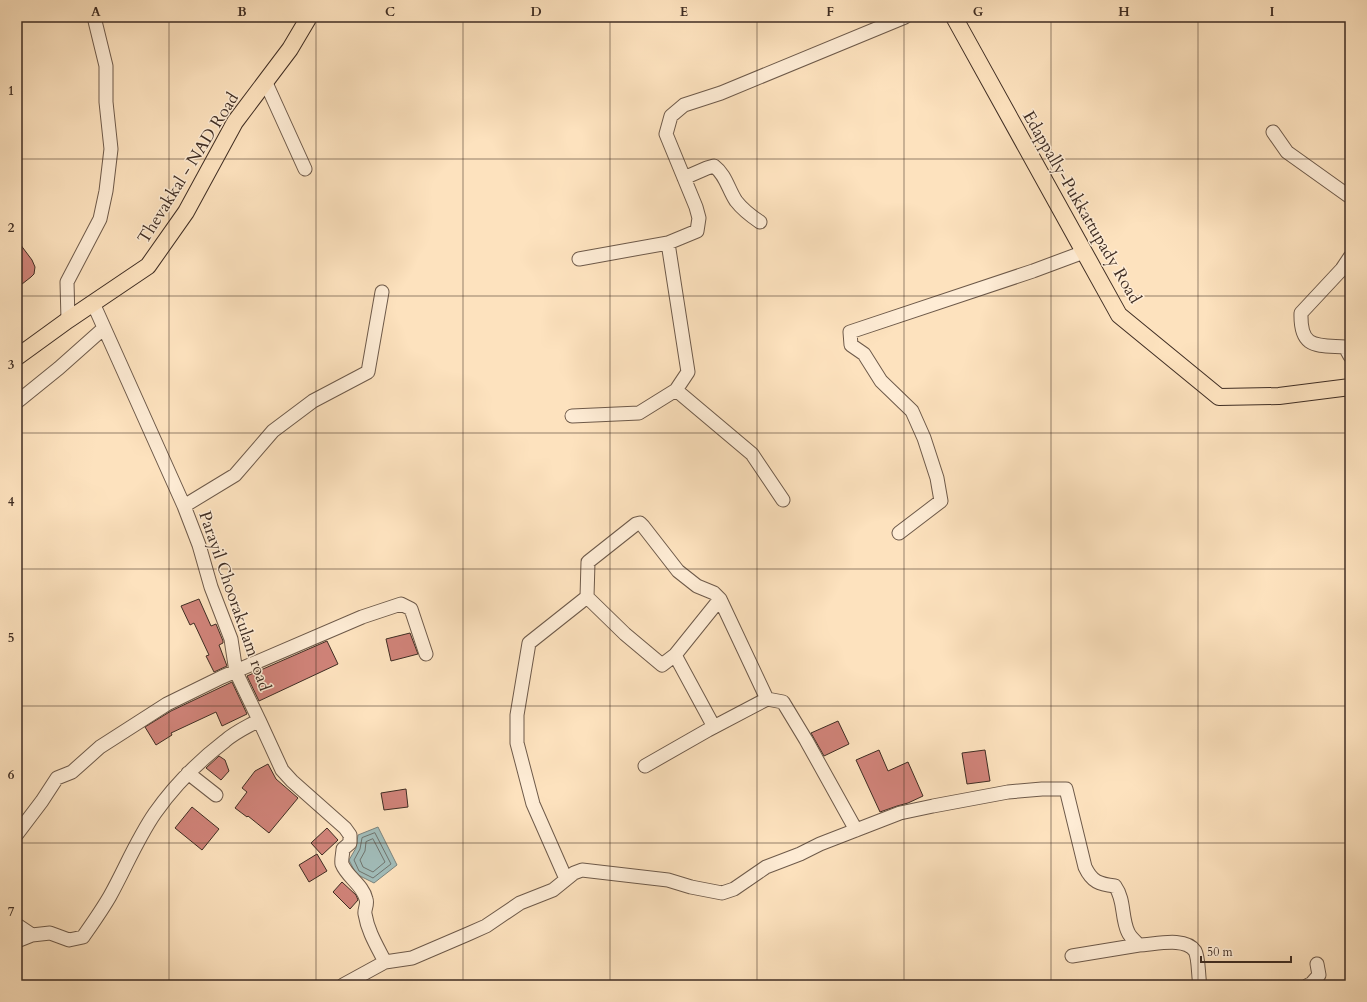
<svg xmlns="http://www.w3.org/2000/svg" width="1367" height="1002" viewBox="0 0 1367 1002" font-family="Cardo,serif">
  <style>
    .water { fill: #a1bcb9; stroke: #7a837d }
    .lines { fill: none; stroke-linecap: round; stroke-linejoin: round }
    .shore { stroke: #70746e; stroke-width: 1 }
    .building { fill: #d08379; stroke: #3f2d23 }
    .minor-casing { stroke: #6e5a4a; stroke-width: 15 }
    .major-casing { stroke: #3f2d23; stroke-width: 18 }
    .minor { stroke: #feecd5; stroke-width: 13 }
    .major { stroke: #fde2be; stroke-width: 16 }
    .grid { fill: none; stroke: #3f2d23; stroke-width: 1; stroke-opacity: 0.55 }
    .labels { text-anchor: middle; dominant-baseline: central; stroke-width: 3; stroke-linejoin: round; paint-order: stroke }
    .street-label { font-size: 17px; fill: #3f2d23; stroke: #feecd5 }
    .neatline { fill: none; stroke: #3f2d23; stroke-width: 1.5 }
    .grid-label { font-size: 13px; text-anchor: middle; font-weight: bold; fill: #3f2d23 }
  </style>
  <rect width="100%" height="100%" fill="#fde2be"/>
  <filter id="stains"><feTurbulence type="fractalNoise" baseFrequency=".005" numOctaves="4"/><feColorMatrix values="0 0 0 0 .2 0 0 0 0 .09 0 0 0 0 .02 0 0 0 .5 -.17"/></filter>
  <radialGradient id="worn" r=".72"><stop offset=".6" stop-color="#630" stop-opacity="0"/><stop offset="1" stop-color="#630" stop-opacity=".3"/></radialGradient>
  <path class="water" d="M378 827 397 865 374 883 356 874 349 860 356 848 358 835Z"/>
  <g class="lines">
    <path class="shore" d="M375 833 391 864 373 878 359 871 354 860 360 849 362 838Z
      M373 839 385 862 373 872 363 867 360 860 365 851 366 842Z"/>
  </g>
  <path class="building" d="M17 240 32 260 35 267 34 274 31 277 17 288Z
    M199 599 211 626 216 624 223 641V643L219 645 227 666 214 672 206 656 209 655 194 623 190 625 181 606Z
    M410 633 418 654 391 661 386 639Z
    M327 641 338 664 259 701 247 676Z
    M232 682 247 714 222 726 216 712 171 733 172 735 156 745 145 727 171 711Z
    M838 721 849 744 824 756 811 733Z
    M879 750 888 771 908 762 923 796 908 803 897 806 880 812 856 760Z
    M985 750 990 781 967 784 962 753Z
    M219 756 225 760 229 771 221 780 206 768Z
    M268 764 276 779 298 798 269 833 248 816 247 817 235 808 247 792 242 788 255 771Z
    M406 789 408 807 384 810 381 793Z
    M192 807 219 829 202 850 175 828Z
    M327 828 338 840 322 855 311 843Z
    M317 854 327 871 309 882 299 865Z
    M342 882 356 895 358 900 350 909 333 892Z"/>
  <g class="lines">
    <g class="minor-casing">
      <path id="minor" d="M266 83 305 169
        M1273 132 1287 152 1350 197
        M684 178 707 168 714 166C726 175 728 189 736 201 743 210 751 216 760 222
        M668 243 688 372 676 390 752 454 783 500
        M1350 257 1342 269 1301 313C1300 349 1316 345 1345 347L1350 356
        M579 259 668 243 697 231 699 218 696 207 666 134 671 116 684 105 721 93 905 17
        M68 320 67 282 100 219 106 191 111 149 106 102V66L94 17
        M17 402 59 368 104 328
        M572 416 639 413 676 390
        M184 506 235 475 273 431 313 401 368 372 382 292
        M899 533 941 501 937 478 924 438 912 411 881 381 864 354 851 345 850 332 1033 271 1084 252
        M675 655 662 665 625 634 587 597 588 562 636 524 640 523 643 526 678 571 697 586 714 593 720 599 767 699
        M259 720 282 770 292 781 345 828 350 835V843L343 849C343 853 341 860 342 864 347 877 363 885 366 899 368 905 364 909 365 914 368 932 377 946 385 962L412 958 468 934 486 926 520 903 553 890 574 873 582 870 668 880 691 887 722 893 734 889 766 867 800 854 820 844 900 813 933 806 1008 792 1042 789H1066L1085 867C1092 882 1099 884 1115 886 1125 900 1121 917 1128 932 1130 937 1135 941 1139 945 1153 945 1185 936 1195 951 1199 958 1198 976 1200 985
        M714 727 675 655 720 599
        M645 766 708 730 767 699 783 702 806 740 856 830
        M188 773 216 795
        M17 834 42 801 57 778 72 772 100 747 167 704 222 677 362 617 401 604 411 609 426 654
        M566 879 533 804 517 743V715L529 643 587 597
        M17 925 32 935
        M17 941 32 935 50 933 69 940 83 937C92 924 102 910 110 896 125 869 137 839 155 813 174 786 199 761 225 741 235 732 247 727 259 720L236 672 231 639 211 587 199 545 184 506 93 303
        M1072 956 1139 945
        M343 985 385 962
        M1308 985 1311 984 1319 975 1317 964"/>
    </g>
    <g class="major-casing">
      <path id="major" d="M954 17 1119 315 1219 397 1279 396 1350 387
        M17 357 68 320 148 266 186 212 235 122 290 49 309 17"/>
    </g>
    <use href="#minor" class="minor"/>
    <use href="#major" class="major"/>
  </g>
  <path class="grid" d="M169 17V985M316 17V985M463 17V985M610 17V985M757 17V985M904 17V985M1051 17V985M1198 17V985M17 159H1350M17 296H1350M17 433H1350M17 569H1350M17 706H1350M17 843H1350"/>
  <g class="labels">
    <g class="street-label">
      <text transform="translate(188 168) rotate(-58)">Thevakkal - NAD Road</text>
      <text transform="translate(1082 207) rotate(60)">Edappally-Pukkattupady Road</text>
      <text transform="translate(235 601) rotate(71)">Parayil Choorakulam road</text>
    </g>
  </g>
  <rect width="1367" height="1002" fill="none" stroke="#fde2be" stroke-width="44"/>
  <path d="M1201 956v6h90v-6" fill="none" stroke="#3f2d23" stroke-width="2"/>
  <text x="1207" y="956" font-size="12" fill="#3f2d23" stroke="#feecd5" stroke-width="3" paint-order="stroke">50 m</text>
  <rect x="22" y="22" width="1323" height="958" class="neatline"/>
  <g class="grid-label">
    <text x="96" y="16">A</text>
    <text x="242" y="16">B</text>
    <text x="390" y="16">C</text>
    <text x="536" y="16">D</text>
    <text x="684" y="16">E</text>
    <text x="830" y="16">F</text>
    <text x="978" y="16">G</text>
    <text x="1124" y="16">H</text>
    <text x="1272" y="16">I</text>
    <text x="11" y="95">1</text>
    <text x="11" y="232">2</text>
    <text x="11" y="369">3</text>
    <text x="11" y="506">4</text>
    <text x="11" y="642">5</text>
    <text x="11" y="779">6</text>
    <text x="11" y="916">7</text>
  </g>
  <rect width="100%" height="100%" filter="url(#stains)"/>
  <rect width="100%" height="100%" fill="url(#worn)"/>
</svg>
